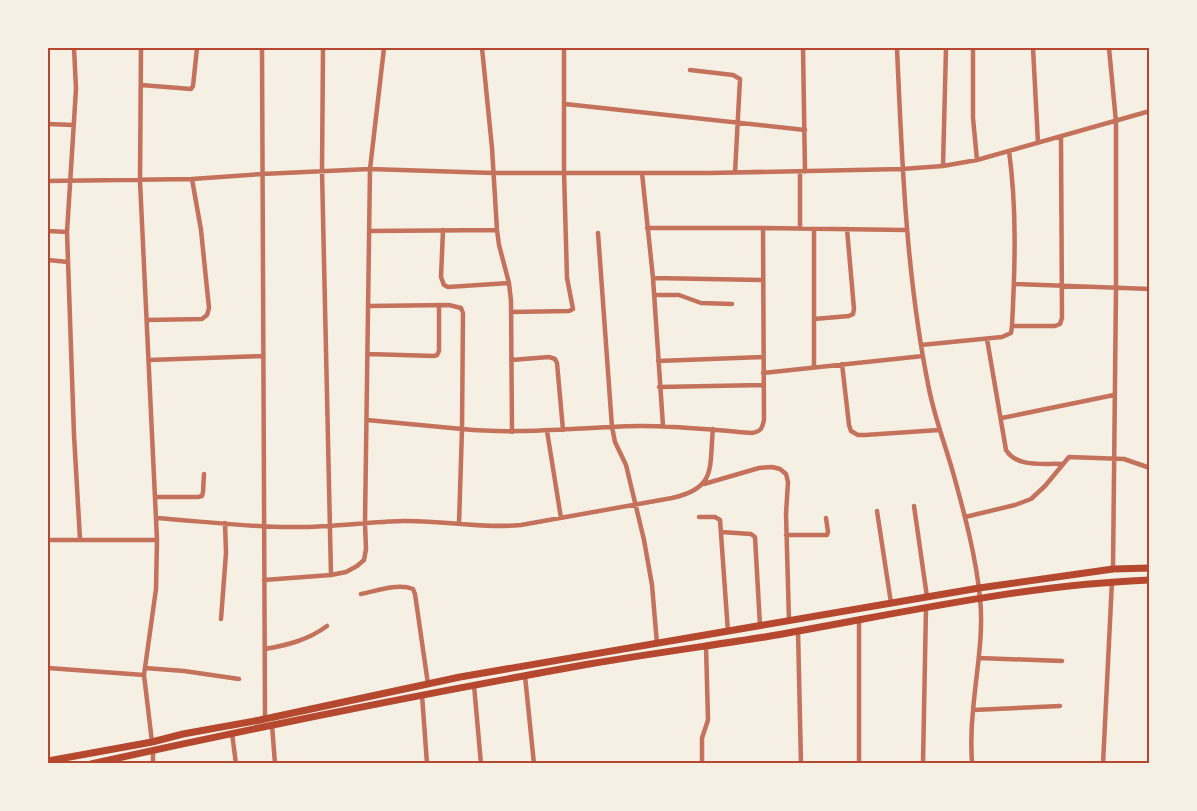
<svg xmlns="http://www.w3.org/2000/svg" width="1197" height="811" viewBox="0 0 1197 811" font-family="Karla,sans-serif">
  <style>
    .lines { fill: none; stroke-linecap: round; stroke-linejoin: round }
    .minor { stroke: #c5725c; stroke-width: 4.5 }
    .primary { stroke: #b5482f; stroke-width: 7 }
    .neatline { fill: none; stroke: #b5482f; stroke-width: 2 }
  </style>
  <rect width="100%" height="100%" fill="#f6efe4"/>
  <g class="lines">
    <path class="minor" d="M74 48 76 89 67 232 74 435 80 539
      M141 48 140 181 157 540 156 589 144 675 152 742
      M262 48 265 718
      M323 48 322 171 331 575
      M482 48 492 148 497 230 499 245 509 283 511 301 512 432
      M803 48 805 172
      M897 48C902 162 906 276 929 389 935 419 946 447 954 476 965 516 976 557 980 598 984 635 976 673 973 711 971 728 971 746 972 764
      M973 48V118L977 160
      M1033 48 1038 143
      M1109 48 1116 122V288L1113 569
      M690 70 733 75 740 79 735 173
      M141 85 191 89 193 86 197 48
      M565 104 805 130
      M48 124 74 125
      M943 166 946 48
      M800 172V228
      M642 173 653 278 663 426
      M48 181 192 179 262 174 370 169 493 173H710L902 169 943 166 977 160 1150 111
      M647 228H763
      M814 229V367
      M443 230 441 277 444 285 448 287 509 283
      M48 231 67 232
      M369 231 497 230
      M598 233 612 427 615 442 626 465 644 540 652 585 657 644
      M48 260 68 262
      M653 278 762 280
      M1014 284 1150 289
      M654 295H679L701 303 732 304
      M368 306 449 305 461 308 463 313 462 429C512 434 561 429 611 427 658 424 705 429 752 433 761 431 762 429 764 420L763 228 906 230
      M511 312 569 311 573 309 567 278 564 172V48
      M814 319 849 316 853 314 854 309 847 229
      M147 320 202 319 207 315 209 308 201 230 192 179
      M1012 326H1055L1060 324 1062 318 1061 137
      M987 339 1006 450C1017 468 1044 463 1062 464
      M921 345 1002 337 1011 333 1012 326C1015 268 1017 209 1009 151
      M368 354 434 356 437 355 439 351V305
      M149 360 263 356
      M511 360 549 357 555 359 557 363 563 430
      M658 361 763 357
      M842 364 849 425 851 431 858 435H865L939 430
      M763 373 923 356
      M659 387 763 385
      M1002 418 1114 395
      M367 420 462 429 459 524
      M547 431 561 518
      M704 484 759 468 772 467 780 469 786 474 788 482 786 514 789 621
      M155 497H198L202 496 203 492 204 474
      M914 506 927 597
      M877 511 891 603
      M699 517H715L720 520 728 632
      M965 517 1015 505 1031 499 1045 486 1069 457 1124 459 1150 468
      M156 518C200 521 245 527 289 527 327 528 365 522 403 521 443 520 481 529 521 525L672 498C717 488 709 468 713 429
      M721 532 751 534 755 537 760 626
      M786 535H827L828 532 826 518
      M48 540H157
      M264 580 331 575 346 572 357 566 364 560 366 549 365 523 370 169 384 48
      M361 594C376 591 398 583 413 589L415 594 428 684
      M221 619 226 553 225 523
      M798 630 801 764
      M265 649C288 645 308 640 327 626
      M979 658 1062 661
      M48 668 144 675
      M145 668 184 671 239 679
      M525 676 534 764
      M474 685 481 764
      M422 695 427 764
      M973 710 1060 706
      M272 725 275 764
      M232 733 236 764
      M153 764V750
      M702 764V738L708 720 706 646
      M859 764V619
      M923 764 926 607
      M1103 764 1112 581"/>
    <path class="primary" d="M48 761 152 742 183 734 260 720 460 677 979 588 1113 569 1150 568
      M91 764C257 727 422 694 589 664 648 654 707 646 765 637 893 615 1020 585 1150 580"/>
  </g>
  <rect width="1197" height="811" fill="none" stroke="#f6efe4" stroke-width="98"/>
  <rect x="49" y="49" width="1099" height="713" class="neatline"/>
</svg>
